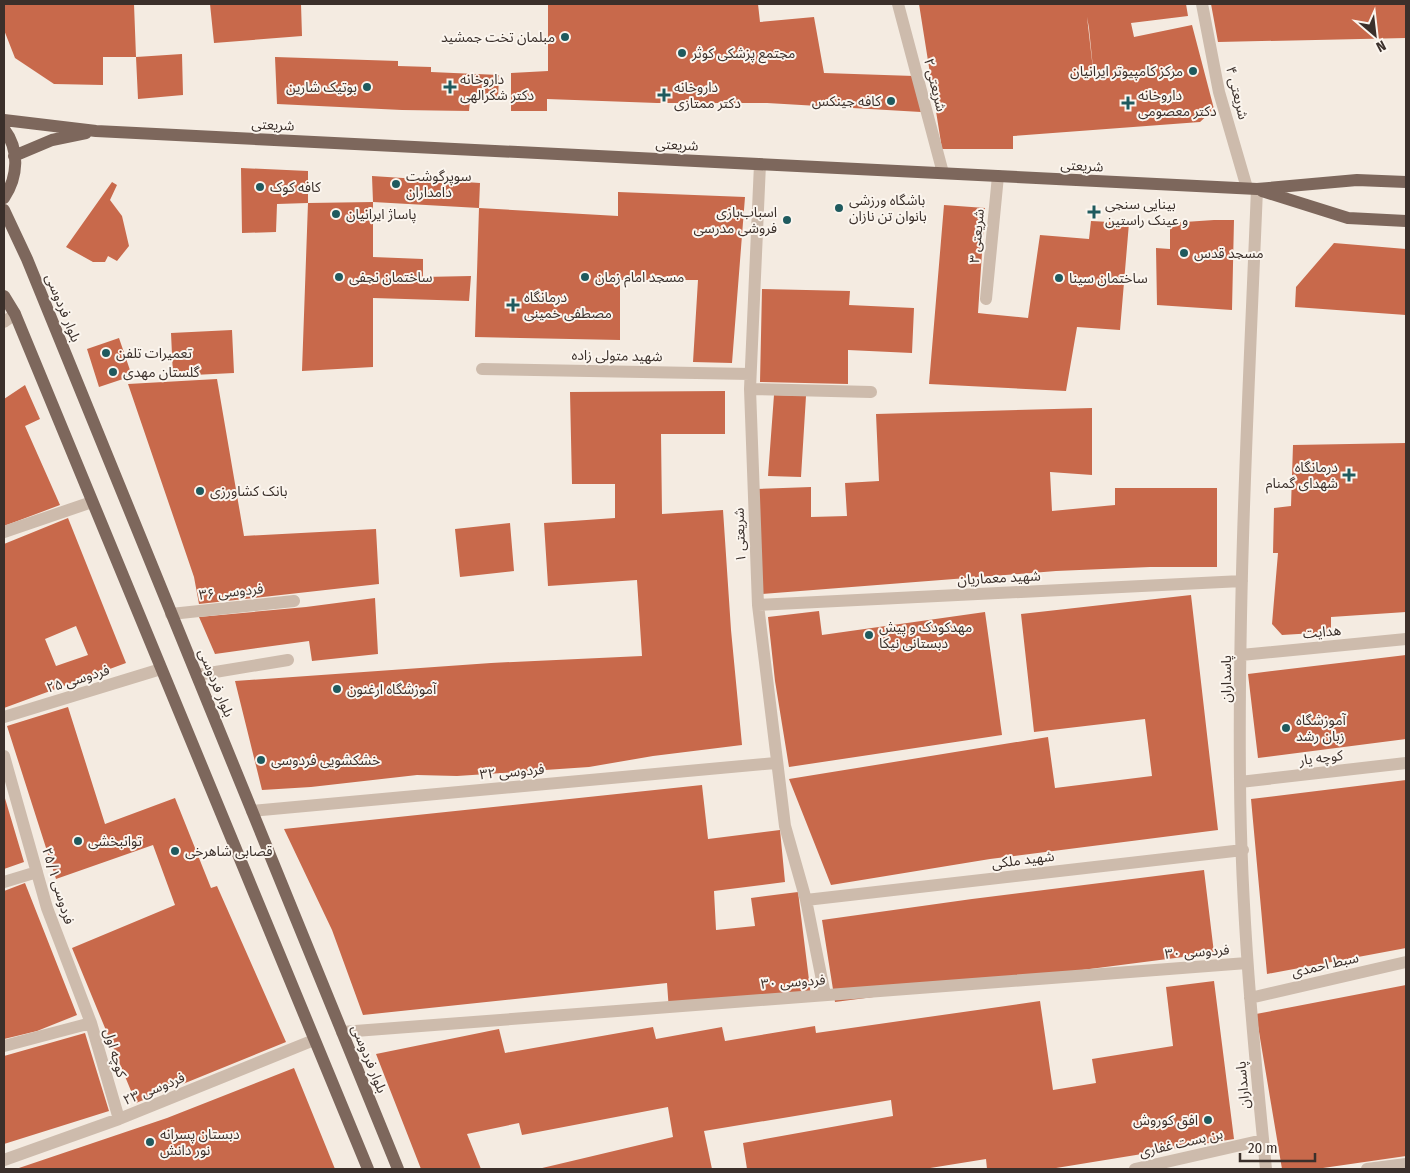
<svg xmlns="http://www.w3.org/2000/svg" width="1410" height="1173" viewBox="0 0 1410 1173" font-family="'Fira Sans Condensed','Noto Sans Arabic',sans-serif">
  <style>
    .building { fill: #c8694b; fill-rule: evenodd }
    .lines { fill: none; stroke-linecap: round; stroke-linejoin: round }
    .minor { stroke: #cdbbac; stroke-width: 12 }
    .major { stroke: #7d675c; stroke-width: 12 }
    .poi-dot { fill: #1f5a5e; stroke: #fbf5ee; stroke-width: 2 }
    .labels { text-anchor: middle; dominant-baseline: central; stroke-width: 4; stroke-linejoin: round; paint-order: stroke }
    .poi-label { font-size: 14px; fill: #3b302b; stroke: #fbf5ee; text-anchor: start }
    .street-label { font-size: 14px; fill: #3b302b; stroke: #fbf5ee }
  </style>
  <rect width="100%" height="100%" fill="#f4ebe1"/>
  <path class="building" d="M4 4H134L136 57H103V85L54 84 15 58 4 30Z
    M210 4H301L302 36 214 43Z
    M548 4H758L760 22 814 17 824 73 914 76 921 112 767 103H657L547 99V111H511V73L548 71Z
    M919 4H1186L1188 16 1131 23 1134 37 1192 25 1214 109 1200 122 1013 136V149H942ZM1087 17 1089 28 1094 78Z
    M1211 4H1406V38L1218 42Z
    M182 54 183 95 138 99 136 57Z
    M275 57 398 61V66L431 67V72L499 75 498 100H470L469 111 402 110 277 104Z
    M241 168 308 171V203L373 202V257L423 259V277L471 276 469 301 373 298V367L302 371 308 203 277 204 276 232 242 233Z
    M372 176 480 183 479 208 373 202Z
    M112 182 117 185 110 200 122 216 129 246 117 261 108 256 105 262H93L66 247Z
    M618 192 745 197 732 363 693 362 698 280H620V340L475 337 479 208 618 216Z
    M944 205 985 208 978 313 987 314 1028 318 1040 235 1089 239 1091 221 1129 223 1120 330 1077 327 1066 391 929 384Z
    M1214 220H1234L1232 310 1157 305 1156 248 1170 249V223Z
    M1334 243 1406 249V315L1295 307 1296 287Z
    M762 289 850 291 849 305 914 308 912 353 848 350V384L760 382Z
    M232 330 234 373 173 376 171 333Z
    M119 338 132 376 99 387 87 349Z
    M217 379 244 536 376 529 379 584 199 604 194 577 128 384Z
    M25 385 40 419 25 426 60 505 4 526V399Z
    M725 391V434H661L662 514 723 510 731 630 742 745 653 756 589 767 457 776 417 775 311 787 262 790 235 681 491 663 642 656 637 580 548 586 544 523 615 518V484H572L570 392Z
    M774 395 806 396 801 477 768 476Z
    M1092 408V475L1050 472 1052 511 1115 505V488H1217V567H1150L1056 571 762 594 756 489 811 487V517L847 516 845 483 879 481 876 414Z
    M1406 443V612L1331 617V632L1282 635 1272 624 1278 553H1273L1274 508 1291 506 1293 445Z
    M68 518 126 663 4 708V544ZM76 626 88 655 56 666 45 639Z
    M510 523 514 571 460 577 455 529Z
    M1191 595 1218 830 990 859 831 885 789 779 1048 737 1055 788 1152 776 1145 719 1034 732 1021 614Z
    M375 598 378 654 312 661 309 641 215 654 199 617 306 607Z
    M819 611 822 635 985 612 1002 735 789 767 775 681 768 617Z
    M1406 655V739L1258 758 1248 674Z
    M68 707 105 824 175 798 211 888 217 886 286 1042 136 1103 72 948 175 905 153 845 56 879 7 726Z
    M1406 780V948L1267 974 1251 799Z
    M702 785 708 839 780 830 785 882 714 891 716 930 755 926 751 898 798 892 811 996 669 1011 667 983 363 1015 332 930 284 829Z
    M4 795 24 862 4 869Z
    M1204 870 1214 953 835 1002 822 920 972 899Z
    M25 883 77 1015 37 1031 4 1039V891Z
    M1214 981 1234 1139 1050 1169H987L986 1159 924 1169H747L743 1143 893 1116 891 1100 704 1131 712 1169H538L673 1137 668 1107 522 1135 519 1123 467 1134 481 1169H421L376 1054 499 1029 505 1053 653 1027 656 1039 722 1027 725 1041 815 1026 816 1033 1040 1001 1053 1090 1096 1083 1092 1059 1173 1046 1166 987Z
    M1406 985V1156L1316 1169H1282L1256 1014Z
    M85 1033 109 1111 4 1144V1056Z
    M294 1068 335 1169H16L167 1118Z"/>
  <g class="lines">
    <path class="minor" d="M898 4 943 173
      M1202 4 1219 92 1247 188
      M760 164 750 389 758 605 785 826 806 900 825 995
      M1257 189C1249 386 1238 583 1240 781 1241 911 1253 1040 1266 1169
      M986 299 998 176
      M4 322 15 314
      M482 369 750 374
      M750 389 871 392
      M4 532 92 502
      M758 605 1242 581
      M171 614 294 601
      M1241 655 1406 639
      M197 675 288 660
      M4 717 161 669
      M4 756 47 908 91 1023 119 1119
      M1240 782 1406 763
      M252 811 775 763
      M4 882 37 872
      M806 900 1243 850
      M1250 998 1406 962
      M342 1032 1247 963
      M4 1046 91 1023
      M4 1160 119 1119 314 1040
      M1135 1169 1263 1140
      M1367 1169 1406 1164"/>
    <path class="major" d="M4 120 96 131 1257 189 1357 180 1406 182
      M4 129C20 150 18 177 4 198
      M14 156 52 140 86 133
      M1262 191 1348 218 1406 221
      M4 210 27 259 398 1169
      M4 296 15 314 368 1169"/>
  </g>
  <g class="poi-dot">
    <circle cx="565" cy="37" r="5"/>
    <circle cx="682" cy="53" r="5"/>
    <circle cx="1193" cy="71" r="5"/>
    <circle cx="367" cy="87" r="5"/>
    <path d="M447.5 79.5h5v5h5v5h-5v5h-5v-5h-5v-5h5z"/>
    <path d="M661.5 87.5h5v5h5v5h-5v5h-5v-5h-5v-5h5z"/>
    <circle cx="891" cy="101" r="5"/>
    <path d="M1125.5 95.5h5v5h5v5h-5v5h-5v-5h-5v-5h5z"/>
    <circle cx="396" cy="184" r="5"/>
    <circle cx="260" cy="187" r="5"/>
    <circle cx="839" cy="208" r="5"/>
    <path d="M1091.5 204.5h5v5h5v5h-5v5h-5v-5h-5v-5h5z"/>
    <circle cx="336" cy="214" r="5"/>
    <circle cx="787" cy="220" r="5"/>
    <circle cx="1184" cy="253" r="5"/>
    <circle cx="339" cy="277" r="5"/>
    <circle cx="585" cy="277" r="5"/>
    <circle cx="1059" cy="278" r="5"/>
    <path d="M510.5 297.5h5v5h5v5h-5v5h-5v-5h-5v-5h5z"/>
    <circle cx="106" cy="353" r="5"/>
    <circle cx="113" cy="372" r="5"/>
    <path d="M1346.5 467.5h5v5h5v5h-5v5h-5v-5h-5v-5h5z"/>
    <circle cx="200" cy="491" r="5"/>
    <circle cx="869" cy="635" r="5"/>
    <circle cx="337" cy="689" r="5"/>
    <circle cx="1286" cy="728" r="5"/>
    <circle cx="261" cy="760" r="5"/>
    <circle cx="78" cy="841" r="5"/>
    <circle cx="175" cy="851" r="5"/>
    <circle cx="1208" cy="1120" r="5"/>
    <circle cx="150" cy="1142" r="5"/>
  </g>
  <g class="labels">
    <g class="poi-label">
      <text x="555" y="37" text-anchor="end">مبلمان تخت جمشید</text>
      <text x="692" y="53">مجتمع پزشکی کوثر</text>
      <text x="1183" y="71" text-anchor="end">مرکز کامپیوتر ایرانیان</text>
      <text x="460" y="79">داروخانه<tspan x="460" dy="16">دکتر شکرالهی</tspan></text>
      <text x="357" y="87" text-anchor="end">بوتیک شارین</text>
      <text x="674" y="87">داروخانه<tspan x="674" dy="16">دکتر ممتازی</tspan></text>
      <text x="1138" y="95">داروخانه<tspan x="1138" dy="16">دکتر معصومی</tspan></text>
      <text x="881" y="101" text-anchor="end">کافه جینکس</text>
      <text x="406" y="176">سوپرگوشت<tspan x="406" dy="16">دامداران</tspan></text>
      <text x="270" y="187">کافه کوک</text>
      <text x="849" y="200">باشگاه ورزشی<tspan x="849" dy="16">بانوان تن نازان</tspan></text>
      <text x="1105" y="204">بینایی سنجی<tspan x="1105" dy="16">و عینک راستین</tspan></text>
      <text x="777" y="212" text-anchor="end">اسباب‌بازی<tspan x="777" dy="16">فروشی مدرسی</tspan></text>
      <text x="346" y="214">پاساژ ایرانیان</text>
      <text x="1194" y="253">مسجد قدس</text>
      <text x="349" y="277">ساختمان نجفی</text>
      <text x="595" y="277">مسجد امام زمان</text>
      <text x="1069" y="278">ساختمان سینا</text>
      <text x="524" y="297">درمانگاه<tspan x="524" dy="16">مصطفی خمینی</tspan></text>
      <text x="116" y="353">تعمیرات تلفن</text>
      <text x="123" y="372">گلستان مهدی</text>
      <text x="1338" y="467" text-anchor="end">درمانگاه<tspan x="1338" dy="16">شهدای گمنام</tspan></text>
      <text x="210" y="491">بانک کشاورزی</text>
      <text x="879" y="627">مهدکودک و پیش<tspan x="879" dy="16">دبستانی نیکا</tspan></text>
      <text x="347" y="689">آموزشگاه ارغنون</text>
      <text x="1296" y="720">آموزشگاه<tspan x="1296" dy="16">زبان رشد</tspan></text>
      <text x="271" y="760">خشکشویی فردوسی</text>
      <text x="88" y="841">توانبخشی</text>
      <text x="185" y="851">قصابی شاهرخی</text>
      <text x="1198" y="1120" text-anchor="end">افق کوروش</text>
      <text x="160" y="1134">دبستان پسرانه<tspan x="160" dy="16">نور دانش</tspan></text>
    </g>
    <g class="street-label">
      <text transform="translate(935 85) rotate(76)">شریعتی ۲</text>
      <text transform="translate(1237 93) rotate(76)">شریعتی ۴</text>
      <text transform="translate(273 125) rotate(3)">شریعتی</text>
      <text transform="translate(677 145) rotate(3)">شریعتی</text>
      <text transform="translate(1082 166) rotate(3)">شریعتی</text>
      <text transform="translate(977 236) rotate(-85)">شریعتی ۳</text>
      <text transform="translate(63 308) rotate(68)">بلوار فردوسی</text>
      <text transform="translate(617 356) rotate(1)">شهید متولی زاده</text>
      <text transform="translate(740 535) rotate(-92)">شریعتی ۱</text>
      <text transform="translate(999 578) rotate(-3)">شهید معماریان</text>
      <text transform="translate(231 592) rotate(-6)">فردوسی ۳۶</text>
      <text transform="translate(1322 632) rotate(-5)">هدایت</text>
      <text transform="translate(78 679) rotate(-17)">فردوسی ۲۵</text>
      <text transform="translate(1226 679) rotate(-90)">پاسداران</text>
      <text transform="translate(216 683) rotate(68)">بلوار فردوسی</text>
      <text transform="translate(1321 758) rotate(-7)">کوچه یار</text>
      <text transform="translate(512 772) rotate(-5)">فردوسی ۳۲</text>
      <text transform="translate(1023 860) rotate(-7)">شهید ملکی</text>
      <text transform="translate(58 886) rotate(73)">فردوسی ۲۵/۱</text>
      <text transform="translate(1197 952) rotate(-4)">فردوسی ۳۰</text>
      <text transform="translate(1325 965) rotate(-13)">سبط احمدی</text>
      <text transform="translate(793 982) rotate(-4)">فردوسی ۳۰</text>
      <text transform="translate(115 1053) rotate(74)">کوچه اول</text>
      <text transform="translate(369 1059) rotate(68)">بلوار فردوسی</text>
      <text transform="translate(1243 1085) rotate(-95)">پاسداران</text>
      <text transform="translate(154 1089) rotate(-22)">فردوسی ۲۳</text>
      <text transform="translate(1181 1143) rotate(-13)">بن بست غفاری</text>
    </g>
  </g>
  <rect width="1410" height="1173" fill="none" stroke="#3b302b" stroke-width="10"/>
  <g transform="translate(1375 35) rotate(152)" stroke="#fbf5ee" stroke-width="4" paint-order="stroke">
  <path d="M0-4L9 19L0 12L-9 19Z" fill="#3b302b"/>
  <text y="-8" font-size="14" font-weight="bold" text-anchor="middle" fill="#3b302b">N</text>
  </g>
  <path d="M1240 1153v8h75v-8" fill="none" stroke="#3b302b" stroke-width="2.5"/>
  <text x="1248" y="1153" font-size="15" fill="#3b302b" stroke="#fbf5ee" stroke-width="4" paint-order="stroke">20 m</text>
</svg>
